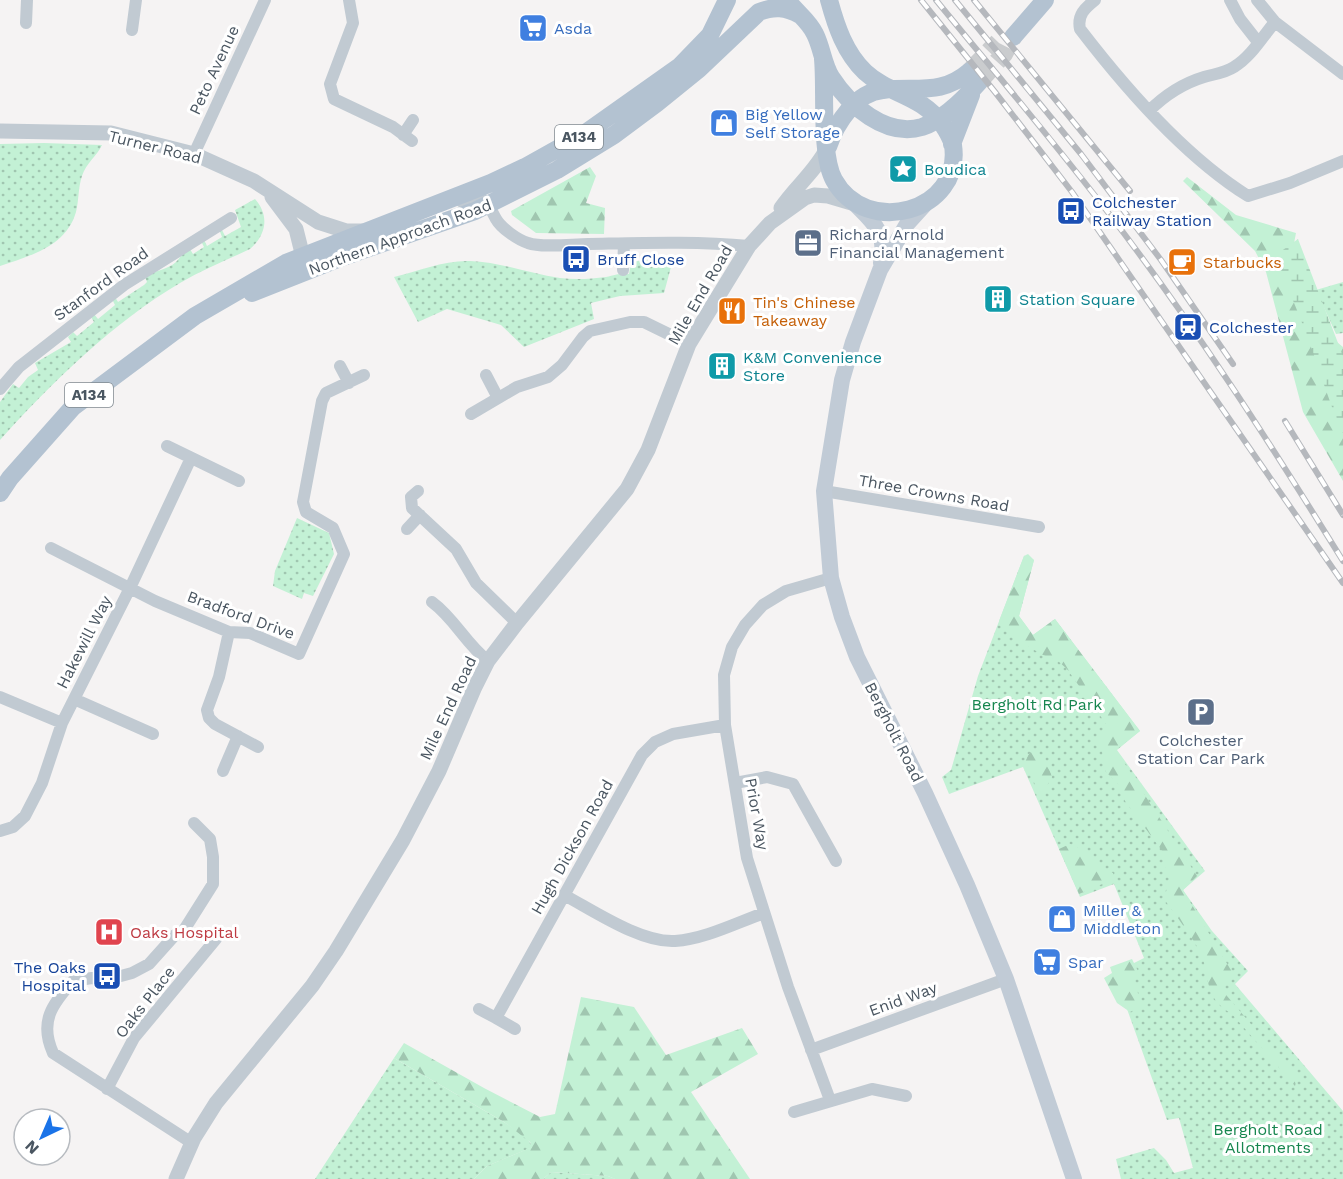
<svg xmlns="http://www.w3.org/2000/svg" width="1343" height="1179" viewBox="0 0 1343 1179" font-family="'Work Sans',sans-serif">
  <style>
    .green { fill: url(#green-dots) }
    .forest { fill: url(#forest-firs) }
    .wetland { fill: url(#wetland-marsh) }
    .lines { fill: none; stroke-linecap: round; stroke-linejoin: round }
    .primary-tunnel { stroke: #caccce; stroke-width: 18; stroke-dasharray: 18 9; stroke-linecap: butt }
    .minor { stroke: #c1cad2; stroke-width: 12 }
    .tertiary { stroke: #c1cad2; stroke-width: 15 }
    .secondary { stroke: #c1cbd6; stroke-width: 16 }
    .primary { stroke: #b3c2d1; stroke-width: 18 }
    .rail-casing { stroke: #b5b8bd; stroke-width: 6 }
    .rail { stroke: #fff; stroke-width: 4; stroke-dasharray: 11; stroke-linecap: butt }
    .labels { text-anchor: middle; dominant-baseline: central; stroke-width: 6; stroke-linejoin: round; paint-order: stroke }
    .shield { fill: #fff; stroke: #808990; stroke-width: 1.5 }
    .shield-label { font-size: 15px; font-weight: bold; fill: #4a5661 }
    .shop-label { font-size: 16px; fill: #366cbe; stroke: #fff; text-anchor: start }
    .street-label { font-size: 16px; fill: #4a5661; stroke: #fff }
    .culture-label { font-size: 16px; fill: #0d838f; stroke: #fff; text-anchor: start }
    .transit-label { font-size: 16px; fill: #164399; stroke: #fff; text-anchor: start }
    .service-label { font-size: 16px; fill: #4e5e75; stroke: #fff; text-anchor: start }
    .food-label { font-size: 16px; fill: #c56008; stroke: #fff; text-anchor: start }
    .park-label { font-size: 16px; fill: #17864f; stroke: #fff }
    .health-label { font-size: 16px; fill: #be3a42; stroke: #fff; text-anchor: start }
  </style>
  <defs>
    <pattern id="green-dots" width="8" height="8" patternUnits="userSpaceOnUse" patternTransform="scale(1.5)"><rect width="8" height="8" fill="#c3f1d5"/><path d="M2 2h.1M6 6h.1" fill="none" stroke="#a0c6b0" stroke-width="1.8" stroke-linecap="round"/></pattern>
    <pattern id="forest-firs" width="22" height="20" patternUnits="userSpaceOnUse" patternTransform="scale(1.5)"><rect width="22" height="20" fill="#c3f1d5"/><path d="M5 1l3.5 6h-7zM16 11l3.5 6h-7z" fill="#a0c6b0"/></pattern>
    <pattern id="wetland-marsh" width="20" height="14" patternUnits="userSpaceOnUse" patternTransform="scale(1.5)"><rect width="20" height="14" fill="#c3f1d5"/><path d="M1 5h8M5 5V1M11 12h8M15 12V8" fill="none" stroke="#a0c6b0"/></pattern>
  </defs>
  <rect width="100%" height="100%" fill="#f5f3f3"/>
  <path class="green" d="M44 143 102 145C97 156 86 163 82 176 78 188 79 200 76 212 66 247 29 256 0 266V144Z
    M255 199C270 216 266 235 250 249 227 260 202 270 180 283 115 321 50 384 0 440V402L13 384 19 388 28 377 38 370 35 363 71 342 68 337 73 332 77 336 94 322 91 317 94 314 98 319 115 305 112 299 115 297 118 302 144 285 147 282 145 277C155 270 167 270 176 262 181 257 184 251 188 246L193 254 204 247 200 239 203 238 207 246 222 237 219 229 221 228 225 236 241 227 235 210Z
    M674 256 664 293 620 296 591 303 594 319 524 347 501 325 447 309 418 322 394 277C418 271 445 260 470 261 501 262 530 274 560 278 575 280 591 279 606 277 615 275 620 273 629 274L631 262Z
    M1343 282V333L1336 334 1316 290Z
    M297 518 329 533 334 554 313 596 304 593 302 599 273 586 275 571Z
    M1028 554 1034 560 1019 616 1033 635 1055 619 1140 731 1117 750 1205 871 1183 890 1212 931 1248 971 1235 984 1343 1111V1179H1121L1116 1159 1154 1148 1166 1160 1174 1173 1193 1168 1179 1118 1167 1120 1114 973 1144 958 1114 884 1080 897 1023 767 949 794 942 777 951 770 978 676 1024 556Z
    M394 1058 504 1122 526 1137 533 1147 487 1166 474 1179H315Z
    M551 1172 608 1176 615 1179H543Z"/>
  <path class="forest" d="M590 167 596 176 586 203 605 208 604 234 536 233 512 215 511 211Z
    M1187 177 1236 215 1296 233 1291 259 1332 338 1343 347V481L1303 412 1266 272 1255 251 1183 181Z
    M1024 556 1034 560 1019 616 1033 635 1055 619 1140 731 1116 750 1197 876 1183 890 1232 972 1221 989 1297 1078 1295 1086 1232 1014C1200 995 1213 977 1199 950 1189 932 1176 916 1164 899L1170 877 1163 863V852L1125 801 1118 784 1106 772 1102 751 1097 740 1106 724 1067 669 1058 661 1043 655 1008 635 1005 626 999 621Z
    M1032 751 1049 768 1052 777 1045 789 1039 793 1025 763 1028 755Z
    M1070 844 1083 850 1101 867 1113 873 1114 879 1079 894 1059 849Z
    M1132 959 1138 971 1131 978 1137 987 1140 1007 1130 1012 1117 1003 1104 978 1112 973 1110 967Z
    M581 997 634 1007 666 1055 742 1028 758 1054 691 1092 750 1179H615L608 1176 551 1172 543 1179H474L487 1166 532 1147 530 1142 504 1122 394 1058 404 1043 484 1088 540 1117 555 1114Z"/>
  <path class="wetland" d="M1298 239 1343 356V433C1327 399 1318 363 1304 328 1295 304 1284 280 1276 255Z"/>
  <g class="lines">
    <path class="primary-tunnel" d="M970 71 998 42
      M979 82 1004 54 1013 37"/>
    <path class="minor" d="M349 0 353 23 330 84 334 99 393 127 412 141
      M1095 0C1085 8 1077 15 1080 29 1126 89 1184 156 1248 196L1290 183 1343 161
      M1230 0 1240 19 1258 42
      M1257 0 1275 22 1343 74
      M26 23 27 0
      M132 30 136 0
      M1149 111C1165 95 1181 84 1204 77 1214 74 1225 73 1234 67 1251 57 1263 36 1275 22
      M403 135 413 120
      M194 154 265 0
      M462 202C487 194 485 199 496 219 501 228 518 240 528 243 542 248 573 244 588 244 642 243 695 241 749 246
      M623 270 624 244
      M340 366 349 383
      M486 375 498 398
      M0 389 19 367 124 285 231 218
      M471 414 517 387 548 377 562 365 583 337 590 331 630 322H644L689 344
      M167 446 239 481
      M418 491 411 497 412 508 456 549 476 583 517 623
      M824 491 1039 527
      M407 529 420 515
      M51 548 155 601 229 632 250 633 299 654 344 554 333 528 306 512 303 502 322 401 326 393 364 375
      M432 602C455 619 465 643 488 661
      M229 632 219 677 207 710 209 718 215 724 258 747
      M0 697 62 723
      M74 699 153 734
      M223 771 238 736
      M735 783 767 777 793 784 836 861
      M0 831 13 827 25 816 42 783 62 723 130 588 191 458
      M564 895C594 911 641 943 675 941 705 939 736 923 764 913
      M479 1009 496 1018 642 755 655 742 673 734 725 725
      M496 1018 515 1029
      M811 1050 1006 979
      M107 1089 134 1038 216 939
      M830 1100 788 987 747 858 725 725 724 675 732 647 745 625 763 605 786 591 831 578
      M794 1112 872 1089 906 1096
      M192 1143 53 1053C39 1022 52 1004 73 981L92 978 106 980 132 973 149 964 175 935 184 930 213 884V857L210 839 194 823"/>
    <path class="tertiary" d="M0 131 111 133 194 154 254 181 318 222 346 231H362
      M272 197 296 229 303 257H312
      M781 208C795 187 816 171 827 148
      M176 1179 194 1138 216 1103 312 986 336 951 403 840 439 771 474 689 488 661 517 623 627 489 648 450 689 344 749 246 770 223 805 198 814 195 828 196 855 204"/>
    <path class="secondary" d="M927 202 907 224 880 270 853 342 842 380 824 491 831 578 842 617 857 657 925 793 967 885 1006 979 1074 1179
      M855 204C875 224 887 233 881 263"/>
    <path class="primary" d="M792 6C800 15 810 23 815 34 822 48 823 64 831 77 849 105 886 138 922 127 943 120 965 98 979 82
      M1013 37 1045 0
      M823 59C826 90 820 155 834 180 866 238 963 212 953 145 951 138 947 131 943 125 919 93 891 96 865 72 845 53 836 26 829 0
      M952 144 971 95
      M828 147C836 123 856 92 883 90 917 86 941 96 970 71
      M252 293 343 257 475 211 557 170 614 135 657 103 699 69 759 12C774 6 786 7 800 15
      M0 493 10 478 73 407 195 316 286 263 491 183 525 167 584 134 680 66 710 35 727 0"/>
    <g class="rail-casing">
      <path id="rail" d="M921 0 995 92 1072 192 1343 583
        M936 0C994 71 1054 142 1110 215 1195 326 1270 443 1343 561
        M955 0 1081 154 1161 260 1233 364
        M974 0 1130 191
        M1285 421 1343 515"/>
    </g>
    <use href="#rail" class="rail"/>
  </g>
  <defs>
    <g id="supermarket-square" transform="scale(1.5)"><rect x="-9" y="-9" width="18" height="18" rx="4" fill="#3f7fe0" stroke="#fff"/><path d="M-6-5.5h2.5l.6 2H6L4.5 2H-2.5L-4.4-4H-6ZM-1.5 3.2a1.3 1.3 0 1 0 .1 0ZM3 3.2a1.3 1.3 0 1 0 .1 0Z" fill="#fff"/></g>
    <g id="shop-square" transform="scale(1.5)"><rect x="-9" y="-9" width="18" height="18" rx="4" fill="#3f7fe0" stroke="#fff"/><path d="M-5-2.5h2.3a2.7 3.5 0 0 1 5.4 0H5L5.5 6h-11ZM-1.5-2.5h3a1.5 2.3 0 0 0-3 0Z" fill="#fff"/></g>
    <g id="sight-square" transform="scale(1.5)"><rect x="-9" y="-9" width="18" height="18" rx="4" fill="#0f9aa8" stroke="#fff"/><path d="M0-6L1.8-2.2L6-1.7L2.9 1.2L3.7 5.4L0 3.3L-3.7 5.4L-2.9 1.2L-6-1.7L-1.8-2.2Z" fill="#fff"/></g>
    <g id="bus-square" transform="scale(1.5)"><rect x="-9" y="-9" width="18" height="18" rx="4" fill="#1a4fb4" stroke="#fff"/><path d="M-5-6H5V4H4V6H2V4H-2V6H-4V4H-5ZM-3.5-4V0h7V-4ZM-3.5 1.2v1.5H-2V1.2ZM2 1.2v1.5H3.5V1.2Z" fill="#fff"/></g>
    <g id="office-square" transform="scale(1.5)"><rect x="-9" y="-9" width="18" height="18" rx="4" fill="#5c6f8a" stroke="#fff"/><path d="M-6-3h4V-5.5h4V-3h4V5H-6ZM-1-4.5V-3h2v-1.5ZM-6 0V1H6V0Z" fill="#fff"/></g>
    <g id="cafe-square" transform="scale(1.5)"><rect x="-9" y="-9" width="18" height="18" rx="4" fill="#e8710a" stroke="#fff"/><path d="M-5.5-4.5H6V0H3Q3 3.5 0 3.5H-2.5Q-5.5 3.5-5.5 0ZM3-3.2v2h1.7v-2ZM-6 4.5H4V6H-6Z" fill="#fff"/></g>
    <g id="building-square" transform="scale(1.5)"><rect x="-9" y="-9" width="18" height="18" rx="4" fill="#0f9aa8" stroke="#fff"/><path d="M-4-6H4V6H1V3H-1V6H-4ZM-2.5-4.3h1.7v1.8h-1.7ZM.8-4.3h1.7v1.8H.8ZM-2.5-1h1.7V.8h-1.7ZM.8-1h1.7V.8H.8Z" fill="#fff"/></g>
    <g id="restaurant-square" transform="scale(1.5)"><rect x="-9" y="-9" width="18" height="18" rx="4" fill="#e8710a" stroke="#fff"/><path d="M-5-6h1v4h1v-4h1v4h1v-4h1v5L-1.5 .5V6h-2V.5L-5-1ZM5-6V6H3V1.5H1.5Q1.5-4 5-6Z" fill="#fff"/></g>
    <g id="station-square" transform="scale(1.5)"><rect x="-9" y="-9" width="18" height="18" rx="4" fill="#1a4fb4" stroke="#fff"/><path d="M-3-6H3Q5-6 5-4V2Q5 4 3 4L4.5 6H3L1.5 4h-3L-3 6H-4.5L-3 4Q-5 4-5 2V-4Q-5-6-3-6ZM-3.5-4v3h7v-3ZM-3.5 1v1.5H-2V1ZM2 1v1.5H3.5V1Z" fill="#fff"/></g>
    <g id="parking-square" transform="scale(1.5)"><rect x="-9" y="-9" width="18" height="18" rx="4" fill="#5c6f8a" stroke="#fff"/><path d="M-3.5-5.5H1a3.5 3.5 0 0 1 0 7H-1V5.5H-3.5ZM-1-3.4V-.6H.8a1.4 1.4 0 0 0 0-2.8Z" fill="#fff"/></g>
    <g id="hospital-square" transform="scale(1.5)"><rect x="-9" y="-9" width="18" height="18" rx="4" fill="#e0444e" stroke="#fff"/><path d="M-5-5h3v3.5h4V-5h3V5h-3V1.5h-4V5h-3Z" fill="#fff"/></g>
  </defs>
  <g fill-rule="evenodd">
    <use href="#supermarket-square" x="533" y="28"/>
    <use href="#shop-square" x="724" y="123"/>
    <use href="#sight-square" x="903" y="169"/>
    <use href="#bus-square" x="1071" y="211"/>
    <use href="#office-square" x="808" y="243"/>
    <use href="#bus-square" x="576" y="259"/>
    <use href="#cafe-square" x="1182" y="262"/>
    <use href="#building-square" x="998" y="299"/>
    <use href="#restaurant-square" x="732" y="311"/>
    <use href="#station-square" x="1188" y="327"/>
    <use href="#building-square" x="722" y="366"/>
    <use href="#parking-square" x="1201" y="712"/>
    <use href="#shop-square" x="1062" y="919"/>
    <use href="#hospital-square" x="109" y="932"/>
    <use href="#supermarket-square" x="1047" y="962"/>
    <use href="#bus-square" x="107" y="976"/>
  </g>
  <g class="labels">
    <g class="shield">
      <rect x="555" y="125" width="48" height="24" rx="4.5"/>
      <rect x="65" y="383" width="48" height="24" rx="4.5"/>
    </g>
    <g class="shield-label">
      <text x="579" y="137">A134</text>
      <text x="89" y="395">A134</text>
    </g>
    <g class="shop-label">
      <text x="554" y="28">Asda</text>
      <text x="745" y="114">Big Yellow<tspan x="745" dy="18">Self Storage</tspan></text>
      <text x="1083" y="910">Miller &amp;<tspan x="1083" dy="18">Middleton</tspan></text>
      <text x="1068" y="962">Spar</text>
    </g>
    <g class="street-label">
      <text transform="translate(214 70) rotate(-65)">Peto Avenue</text>
      <text transform="translate(155 147) rotate(14)">Turner Road</text>
      <text transform="translate(400 237) rotate(-20)">Northern Approach Road</text>
      <text transform="translate(101 284) rotate(-36)">Stanford Road</text>
      <text transform="translate(700 295) rotate(-60)">Mile End Road</text>
      <text transform="translate(934 493) rotate(10)">Three Crowns Road</text>
      <text transform="translate(241 615) rotate(20)">Bradford Drive</text>
      <text transform="translate(84 642) rotate(-63)">Hakewill Way</text>
      <text transform="translate(448 708) rotate(-65)">Mile End Road</text>
      <text transform="translate(894 732) rotate(63)">Bergholt Road</text>
      <text transform="translate(757 814) rotate(80)">Prior Way</text>
      <text transform="translate(572 847) rotate(-61)">Hugh Dickson Road</text>
      <text transform="translate(903 999) rotate(-20)">Enid Way</text>
      <text transform="translate(145 1002) rotate(-52)">Oaks Place</text>
    </g>
    <g class="culture-label">
      <text x="924" y="169">Boudica</text>
      <text x="1019" y="299">Station Square</text>
      <text x="743" y="357">K&amp;M Convenience<tspan x="743" dy="18">Store</tspan></text>
    </g>
    <g class="transit-label">
      <text x="1092" y="202">Colchester<tspan x="1092" dy="18">Railway Station</tspan></text>
      <text x="597" y="259">Bruff Close</text>
      <text x="1209" y="327">Colchester</text>
      <text x="86" y="967" text-anchor="end">The Oaks<tspan x="86" dy="18">Hospital</tspan></text>
    </g>
    <g class="service-label">
      <text x="829" y="234">Richard Arnold<tspan x="829" dy="18">Financial Management</tspan></text>
      <text x="1201" y="740" text-anchor="middle">Colchester<tspan x="1201" dy="18">Station Car Park</tspan></text>
    </g>
    <g class="food-label">
      <text x="1203" y="262">Starbucks</text>
      <text x="753" y="302">Tin's Chinese<tspan x="753" dy="18">Takeaway</tspan></text>
    </g>
    <g class="park-label">
      <text x="1037" y="704">Bergholt Rd Park</text>
      <text x="1268" y="1129">Bergholt Road<tspan x="1268" dy="18">Allotments</tspan></text>
    </g>
    <g class="health-label">
      <text x="130" y="932">Oaks Hospital</text>
    </g>
  </g>
  <g transform="translate(42 1137) rotate(224)"><circle r="28" fill="#ffffff" stroke="#b7bbc0" stroke-width="1.5"/>
  <path d="M0-4.5L10 22L0 15L-10 22Z" fill="#1a73e8"/>
  <text y="-9" font-size="16" font-weight="bold" text-anchor="middle" fill="#4a5661">N</text>
  </g>
</svg>
